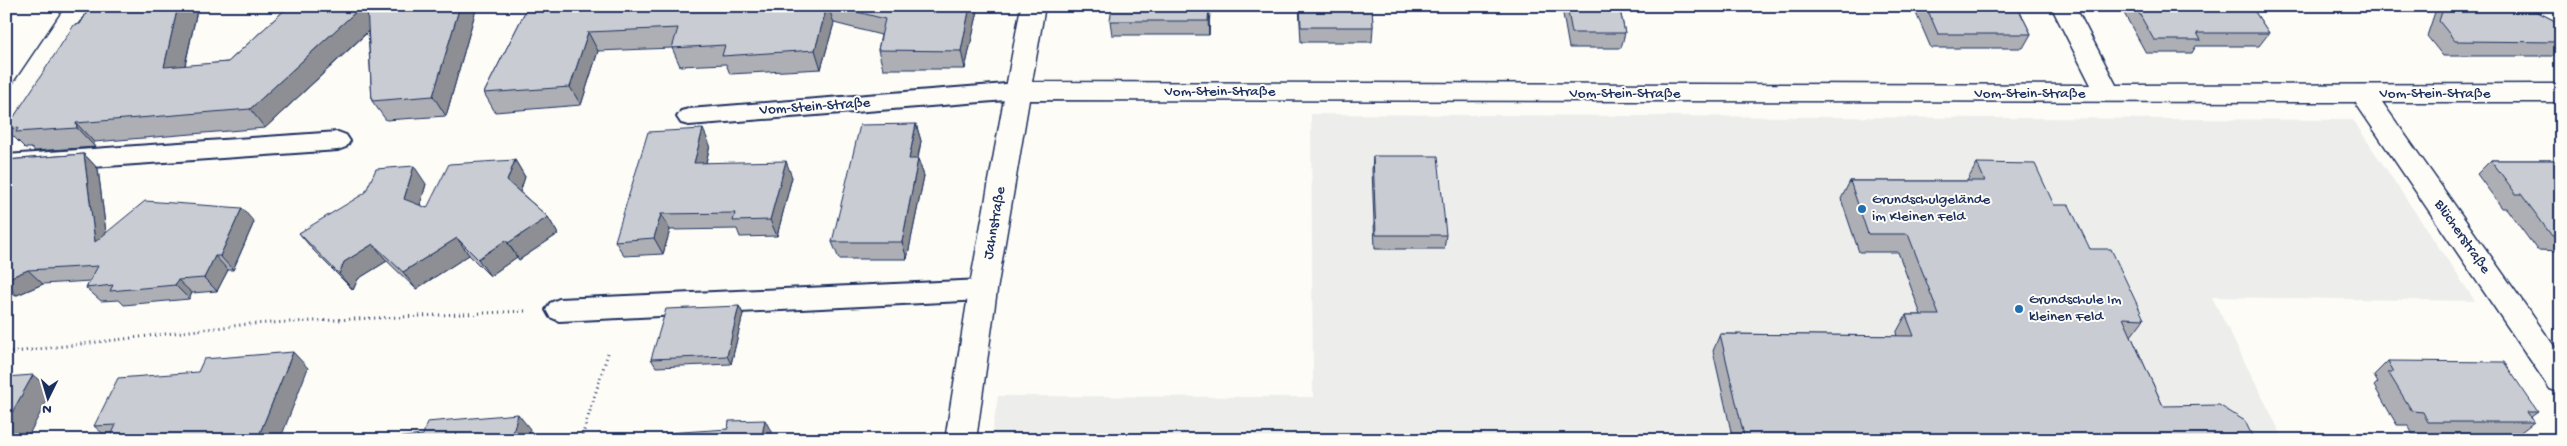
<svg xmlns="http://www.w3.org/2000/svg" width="2567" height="446" viewBox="0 0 2567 446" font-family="'Gochi Hand',sans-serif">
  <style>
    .built { fill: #edeeec }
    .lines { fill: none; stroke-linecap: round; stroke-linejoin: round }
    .service-casing { stroke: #1b2f5e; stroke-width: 4 }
    .minor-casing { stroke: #1b2f5e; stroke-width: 3 }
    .path { stroke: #1b2f5e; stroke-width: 3; stroke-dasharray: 1 4; stroke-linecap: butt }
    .service { fill: #fdfcf7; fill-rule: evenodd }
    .minor { fill: #fdfcf7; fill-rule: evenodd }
    .wall { fill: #adafb5; stroke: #1b2f5e }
    .shaded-wall { fill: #8d8f94; stroke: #1b2f5e }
    .building { fill: #c9ccd3; stroke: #1b2f5e }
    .poi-dot { fill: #1f6fb2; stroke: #fdfcf7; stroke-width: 2 }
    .labels { text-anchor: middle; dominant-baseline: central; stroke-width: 4; stroke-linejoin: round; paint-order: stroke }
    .street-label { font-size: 15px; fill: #1b2f5e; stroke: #fdfcf7 }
    .poi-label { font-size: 15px; fill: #1b2f5e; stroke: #fdfcf7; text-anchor: start }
  </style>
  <rect width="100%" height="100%" fill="#fdfcf7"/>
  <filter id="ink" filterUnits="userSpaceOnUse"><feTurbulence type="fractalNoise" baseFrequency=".02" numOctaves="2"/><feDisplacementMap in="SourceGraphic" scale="10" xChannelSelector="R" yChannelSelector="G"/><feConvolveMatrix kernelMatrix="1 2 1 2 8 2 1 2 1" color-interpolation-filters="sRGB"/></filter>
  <g filter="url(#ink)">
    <path class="built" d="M1311 114 2353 120 2475 301 2212 297 2284 440H991L998 396 1313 397Z"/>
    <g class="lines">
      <g class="service-casing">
        <path id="service" d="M1019 83 1027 85 1031 91 1027 97 1019 99 689 125 681 123 677 117 681 111 689 109Z
          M338 132 346 135 350 141 346 147 338 150 6 173V155Z
          M983 280 992 283 996 290 992 297 983 300 559 321 550 317 546 310 550 303 559 299Z"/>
      </g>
      <g class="minor-casing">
        <path id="minor" d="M66 6H90L15 123 6 125V95Z
          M1021 6H1045L1032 82 2091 85 2051 6H2075L2116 85 2561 84V102H2382L2561 356V393L2550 389 2355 102 1029 100 997 290 976 440H945L969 290Z"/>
      </g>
      <path class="path" d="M6 353 249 324 526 311
        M581 440 608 353"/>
      <use href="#service" class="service"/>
      <use href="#minor" class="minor"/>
    </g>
    <path class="wall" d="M198 6 185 66 228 62 289 6H477L446 116 386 120 372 101 368 32 265 128 94 142 95 147 35 151 31 148H25L6 129V128L80 24Z
      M528 6H979L965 69H883L878 50 881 35 834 23 821 69 730 74 726 64 680 66 672 48 598 51 581 105 495 112 484 93Z
      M1210 6 1209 35H1112L1110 21Z
      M1299 6H1372L1373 27 1372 42H1301Z
      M1564 6H1619L1625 33 1621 48H1569L1563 14Z
      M1913 6H2017L2031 34 2023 48H1931Z
      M2120 6H2251L2269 33 2259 46H2196L2192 53H2146Z
      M2437 6H2526L2561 24V56H2443L2427 36Z
      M916 124 921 141 918 159 924 176 907 259H839L832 242Z
      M710 145 706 163 792 177 777 236 740 237 737 229 670 230 663 254 624 256 615 241Z
      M84 154 98 169 106 233 254 222 233 270H228L217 291 192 293 189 299 124 305 119 300 101 301 86 288 90 281 43 284 17 295 6 294V160Z
      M1373 156 1446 235 1444 249H1375L1372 170Z
      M515 160 525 177 520 192 548 217 558 234 519 260 517 257 490 276 469 255 416 289 387 261 358 279 353 290 313 250 299 233 426 184 420 205 427 208Z
      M2491 160H2561V251L2537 250 2506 208H2502L2477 174Z
      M1977 163 2054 205 2090 249 2144 319 2131 336 2163 406 2254 440H1733L1713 351 1720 334 1897 336 1896 333 1906 315H1921L1898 252H1859L1841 199 1850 181H1967Z
      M739 306 743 314 731 364 656 367 651 359Z
      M2388 361 2538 412 2531 417 2534 422 2517 435H2413L2408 425H2397L2374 386 2378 382 2374 375Z
      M308 368 109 439 94 426Z"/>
    <path class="shaded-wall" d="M6 6H12L6 14Z
      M178 6H198L180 87 164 67Z
      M362 6H369L379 21 265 128 250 109Z
      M460 6H477L446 116 433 96Z
      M827 6H828L834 23 821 69 815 50Z
      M970 6H979L965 69 961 51Z
      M1209 6H1210L1209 35 1208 21Z
      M588 32 598 51 581 105 570 87Z
      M76 123 94 142 95 147 77 128Z
      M916 124 921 141 914 176 909 159Z
      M703 129 710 145 702 179 694 163Z
      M84 154 98 169 109 256 95 242Z
      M918 159 924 176 907 259 902 242Z
      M515 160 525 177 518 198 507 181Z
      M786 161 792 177 777 236 770 220Z
      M414 166 426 184 417 216 404 199Z
      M242 208 254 222 233 270 220 256Z
      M661 214 670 230 663 254 654 238Z
      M548 217 558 234 519 260 508 243Z
      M457 238 469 255 416 289 403 272Z
      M506 240 517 257 490 276 478 259Z
      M373 244 387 261 358 279 353 290 339 274 344 262Z
      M215 256 228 270 217 291 204 278Z
      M28 270 43 284 17 295 6 285V279Z
      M178 280 192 293 189 299 175 285Z
      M739 306 743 314 731 364 727 356Z
      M293 352 308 368 280 440H257Z
      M33 375 52 391 26 440H6V423Z
      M518 414 530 429 528 440H511Z
      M765 420 772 433 770 440H761Z"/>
    <path class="building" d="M91 6H178L164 67 228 62 289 6H362L250 109 76 123 77 128 16 132 18 128 6 129 74 25 80 24Z
      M367 6H460L433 96 372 101Z
      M528 6H827L815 50 722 56 725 45 672 48 678 28 588 32 570 87 484 93Z
      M834 6H970L961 51 878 50 885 19Z
      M1112 6H1209L1208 21H1110Z
      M1300 6H1372L1373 27H1301Z
      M1567 6H1619L1625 33H1572Z
      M1926 6H2017L2031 34H1938Z
      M2135 6H2251L2269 33H2197L2201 40H2154Z
      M2444 6H2526L2561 24V42L2455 41 2439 21Z
      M916 124 909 159H918L902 242H832L860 125Z
      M703 129 694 163 786 161 770 220 733 221 735 213 661 214 654 238 615 241 648 132Z
      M84 154 95 242 145 201 242 208 220 256H215L204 278 178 280 175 285 110 291 113 285 86 288 98 266 28 270 6 279V160Z
      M1373 156H1438L1446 235H1376Z
      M515 160 507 181 548 217 508 243 506 240 478 259 457 238 403 272 373 244 344 262 339 274 299 233 365 193 376 169 414 166 404 199 427 208 449 164Z
      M2491 160H2561V236H2552L2521 194H2516Z
      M1977 163 2035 164 2054 205H2069L2090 249H2111L2144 319 2123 318 2163 406 2219 405 2245 421 2254 440H1745L1720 334 1914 336 1906 315H1939L1908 234H1868L1850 181H1985Z
      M739 306 727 356 651 359 666 309Z
      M293 352 257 440H109L116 425 94 426 118 378 198 372 204 359Z
      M2388 361 2504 362 2538 412H2527L2534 422H2428L2423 412 2412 411 2388 372H2394Z
      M33 375 6 423V377Z
      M518 414 511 440H374L423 435 427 422Z
      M765 420 761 440H664L666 433 728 429 729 421Z"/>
  </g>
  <g class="poi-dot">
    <circle cx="1862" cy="209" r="5"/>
    <circle cx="2019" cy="309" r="5"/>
  </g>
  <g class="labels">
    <g class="street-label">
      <text x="1220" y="92">Vom-Stein-Straße</text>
      <text x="1625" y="94">Vom-Stein-Straße</text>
      <text x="2030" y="94">Vom-Stein-Straße</text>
      <text x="2435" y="94">Vom-Stein-Straße</text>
      <text transform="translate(815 107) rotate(-4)">Vom-Stein-Straße</text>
      <text transform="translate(995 223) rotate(-80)">Jahnstraße</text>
      <text transform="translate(2462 237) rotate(55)">Blücherstraße</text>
    </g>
    <g class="poi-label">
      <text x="1872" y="200">Grundschulgelände<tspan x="1872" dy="17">im Kleinen Feld</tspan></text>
      <text x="2029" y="300">Grundschule Im<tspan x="2029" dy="17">kleinen Feld</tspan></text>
    </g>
  </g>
  <rect width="2567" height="446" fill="none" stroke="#fdfcf7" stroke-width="25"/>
  <rect x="12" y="12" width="2542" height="421" fill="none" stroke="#1b2f5e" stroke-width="2" filter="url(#ink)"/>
  <g transform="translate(48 398) rotate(185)" stroke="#fdfcf7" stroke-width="4" paint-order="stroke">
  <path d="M0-4L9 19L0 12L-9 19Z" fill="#1b2f5e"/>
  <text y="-8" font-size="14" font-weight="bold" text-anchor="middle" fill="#1b2f5e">N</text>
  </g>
</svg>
